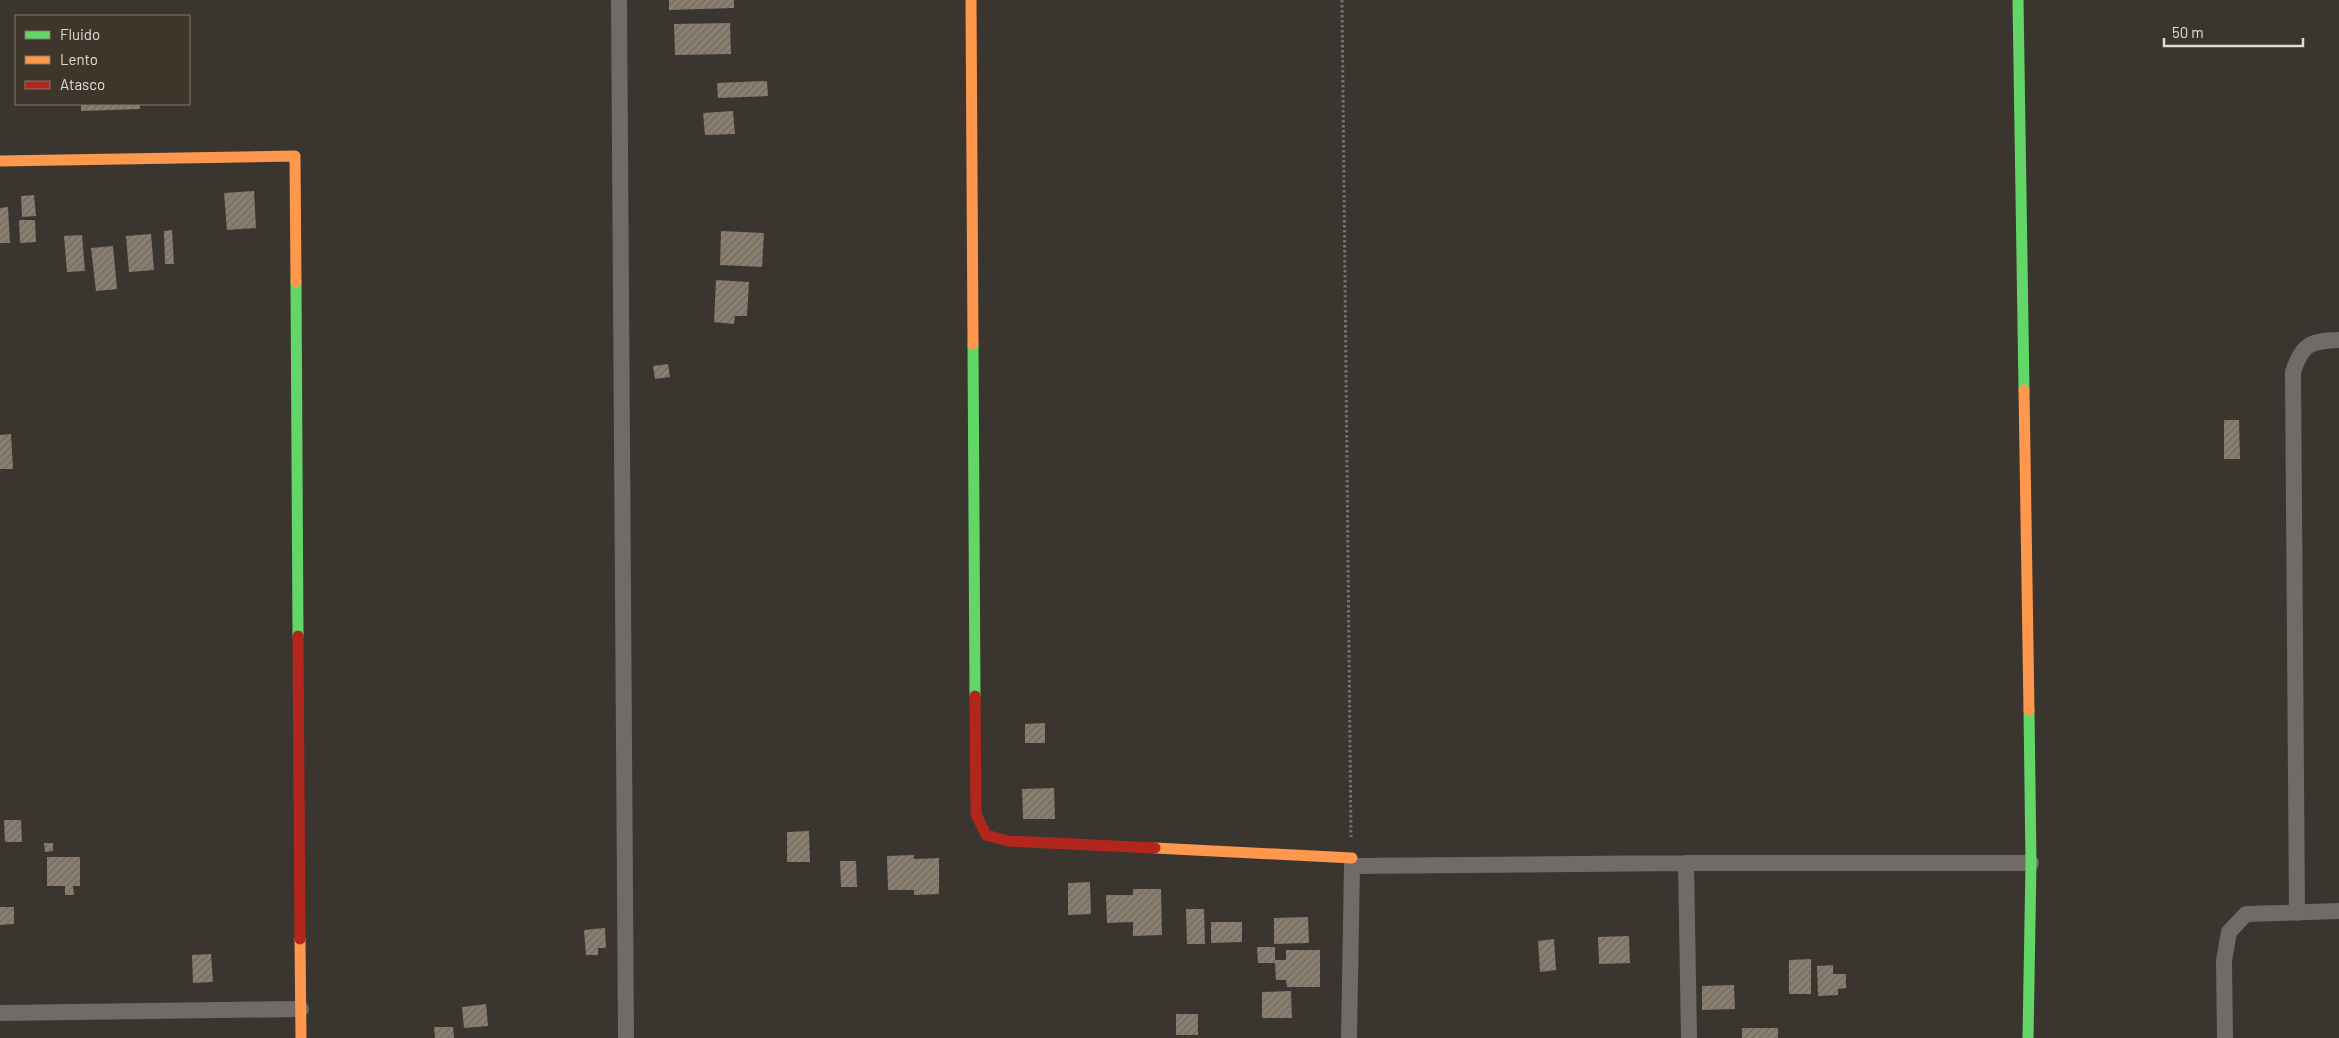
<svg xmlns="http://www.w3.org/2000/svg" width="2339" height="1038" viewBox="0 0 2339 1038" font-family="Barlow,sans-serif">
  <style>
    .building { fill: url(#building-hatch) }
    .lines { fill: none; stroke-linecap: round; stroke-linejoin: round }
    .path { stroke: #757270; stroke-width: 3; stroke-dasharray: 2.5 2.5; stroke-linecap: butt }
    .street { stroke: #6e6b69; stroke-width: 16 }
    .fast { stroke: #63d668; stroke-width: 11 }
    .slow { stroke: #ff974d; stroke-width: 11 }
    .jam { stroke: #b3261e; stroke-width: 11 }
  </style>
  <defs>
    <pattern id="building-hatch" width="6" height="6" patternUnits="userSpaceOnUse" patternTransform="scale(1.25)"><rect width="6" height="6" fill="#897e70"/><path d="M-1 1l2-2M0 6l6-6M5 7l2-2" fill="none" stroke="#71695f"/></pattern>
  </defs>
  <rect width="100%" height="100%" fill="#3a352f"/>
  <path class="building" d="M669 0H734V8L669 10Z
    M730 23 731 54 675 55 674 24Z
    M767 81 768 96 718 98 717 83Z
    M81 104H140V109L81 111Z
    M733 111 735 134 705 135 703 113Z
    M254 191 256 228 227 230 224 193Z
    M34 195 36 216 22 217 21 196Z
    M8 207 10 243H0V208Z
    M19 220H35L36 242 20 243Z
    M172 230 174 264H165L164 231Z
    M721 231 764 233 762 267 720 265Z
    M151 234 154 270 129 272 126 236Z
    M82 235 85 271 67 272 64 236Z
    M113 246 117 289 96 291 91 248Z
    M716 280 749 282 747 316H735L734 324 714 322Z
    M668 364 670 377 655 379 653 366Z
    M2224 420H2239L2240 459H2224Z
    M11 434 13 469H0V435Z
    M1045 723V743H1025V724Z
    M1054 788 1055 819H1023L1022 789Z
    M4 820H21L22 842H5Z
    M809 831 810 862H787V832Z
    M44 843H53V851L45 852Z
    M914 855V859L939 858V894L914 895V890H888L887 856Z
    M47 857H80V886H73L74 895H65V886H47Z
    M840 861H856L857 887H841Z
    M1090 882 1091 914 1068 915V883Z
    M1133 889H1161L1162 935 1133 936V922L1107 923 1106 895H1133Z
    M0 907H14V924L0 925Z
    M1186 909H1204L1205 944H1187Z
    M1308 917 1309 943 1274 944V918Z
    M1211 922H1242V942L1211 943Z
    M605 928 606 948H598V955H586L584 930Z
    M1629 936 1630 963 1599 964 1598 937Z
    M1554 939 1556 970 1540 972 1538 941Z
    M1257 947H1275V960H1286V950H1320V987H1287L1286 980H1276L1275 963H1258Z
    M211 954 213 982 193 983 192 955Z
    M1811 959V994H1789V960Z
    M1833 965V974H1846V988L1838 989V995L1818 996 1817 966Z
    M1734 985 1735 1009 1702 1010V986Z
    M1291 991 1292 1018H1262V992Z
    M486 1004 488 1026 464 1028 462 1007Z
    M1176 1014H1198V1035H1176Z
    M434 1027H453L454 1038H435Z
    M1742 1028H1778V1038H1742Z"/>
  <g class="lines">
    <path class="path" d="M1342 0 1351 837"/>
    <path class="street" d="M619 0 626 1038
      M1686 863 1689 1038
      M2297 913 2293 372C2302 344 2310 341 2339 340
      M0 1013 301 1009
      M1349 1038 1352 866 1686 863H2031
      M2225 1038 2224 961 2229 932 2246 914 2339 911"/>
    <path class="fast" d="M2018 0 2024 390
      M296 282 298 636
      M973 344 975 696
      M2028 1038 2031 863 2029 710"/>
    <path class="slow" d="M971 0 973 344
      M0 161 295 156 296 282
      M2024 390 2029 710
      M1155 848 1352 858
      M300 939 301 1038"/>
    <path class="jam" d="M298 636 300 939
      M975 696 976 814 986 835 1008 841 1155 848"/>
  </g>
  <rect x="15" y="15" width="175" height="90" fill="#3e352b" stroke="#80786f"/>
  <rect x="25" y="31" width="25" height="8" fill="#63d668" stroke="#80786f"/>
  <text x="60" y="40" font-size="15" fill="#e2dcd6">Fluido</text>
  <rect x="25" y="56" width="25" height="8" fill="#ff974d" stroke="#80786f"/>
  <text x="60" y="65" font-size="15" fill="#e2dcd6">Lento</text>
  <rect x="25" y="81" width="25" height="8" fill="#b3261e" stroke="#80786f"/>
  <text x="60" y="90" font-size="15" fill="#e2dcd6">Atasco</text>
  <path d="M2164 38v8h139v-8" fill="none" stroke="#e2dcd6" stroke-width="2.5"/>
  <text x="2172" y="38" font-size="15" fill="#e2dcd6" stroke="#3e352b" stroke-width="4" paint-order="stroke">50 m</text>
</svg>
